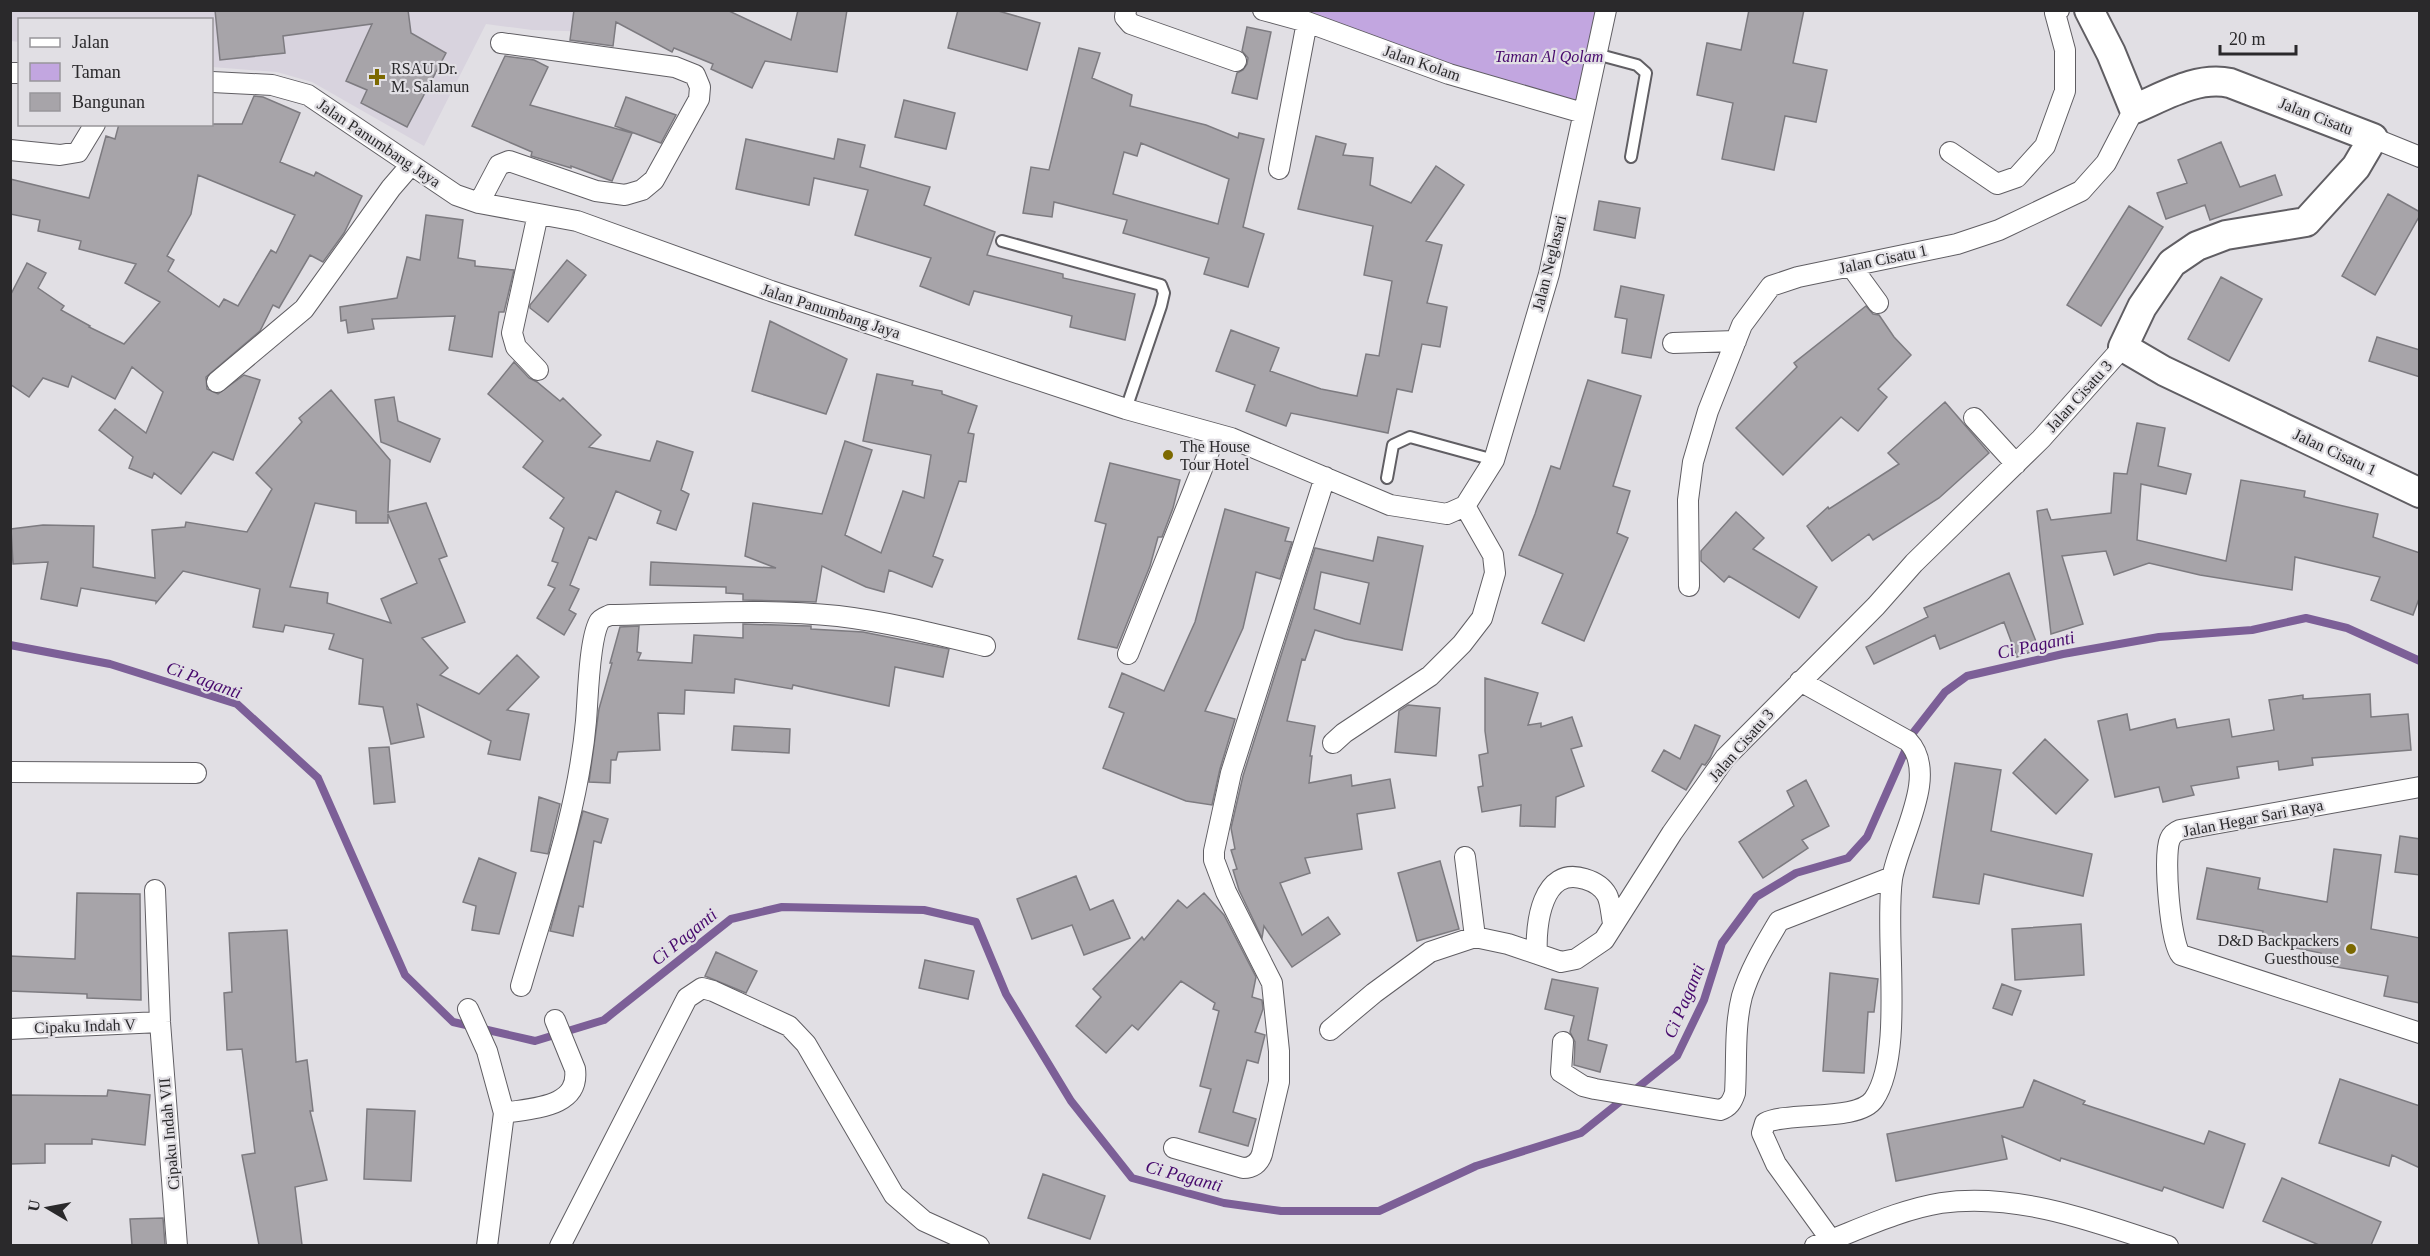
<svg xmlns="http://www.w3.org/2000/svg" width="2430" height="1256" viewBox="0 0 2430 1256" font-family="'Times New Roman',serif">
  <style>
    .built { fill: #d8d3de }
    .green { fill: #c2a6e0 }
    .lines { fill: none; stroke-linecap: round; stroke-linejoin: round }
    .stream { stroke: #7c5f97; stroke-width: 8 }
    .building { fill: #a7a4a9; stroke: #7d7b80; stroke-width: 1.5; fill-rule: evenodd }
    .lane-casing { stroke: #605e63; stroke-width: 14 }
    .street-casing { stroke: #605e63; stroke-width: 22 }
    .secondary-casing { stroke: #605e63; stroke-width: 32 }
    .lane { stroke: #fff; stroke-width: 10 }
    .street { stroke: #fff; stroke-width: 20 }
    .secondary { stroke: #fff; stroke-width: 28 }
    .poi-dot { fill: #7c6900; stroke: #e1dfe4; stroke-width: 2 }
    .labels { text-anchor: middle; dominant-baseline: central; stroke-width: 4.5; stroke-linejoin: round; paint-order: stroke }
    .park-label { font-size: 16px; font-style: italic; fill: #46076c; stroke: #e1dfe4 }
    .street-label { font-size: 16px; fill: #2a292b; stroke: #e1dfe4 }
    .poi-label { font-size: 16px; fill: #2a292b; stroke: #e1dfe4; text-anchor: start }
    .water-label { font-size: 18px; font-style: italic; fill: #47096d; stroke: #e1dfe4 }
  </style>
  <rect width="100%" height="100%" fill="#e1dfe4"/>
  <path class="built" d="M10 11H604L596 32 532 30 486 24 424 146 312 82 277 72 212 67V20H20L19 42 11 41Z"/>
  <path class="green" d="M1263 11H1606L1583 113Z"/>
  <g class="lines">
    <path class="stream" d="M10 645 110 664 237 704 318 778 405 975 453 1022 535 1041 604 1020 731 919 782 907 924 910 976 922 1006 994 1071 1101 1132 1178 1224 1203 1281 1211H1379L1476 1166 1581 1133 1677 1056 1704 1000 1722 943 1756 897 1796 873 1848 858 1867 837 1913 733 1945 692 1967 676 2063 654 2159 637 2252 630 2306 618 2347 628 2420 661"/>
  </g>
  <path class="building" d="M215 10H408L411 33 446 53 407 127 361 103 367 90 346 81 372 24 283 36 285 53 220 60Z
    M574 10H727L791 40 798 10H847L837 72 765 61 752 88 711 69 713 64 674 48 672 52 616 22 613 46 570 40Z
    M958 10H995L1040 23 1027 70 948 48Z
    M1749 10H1804L1793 63 1827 70 1816 122 1785 116 1774 170 1722 159 1733 103 1697 95 1707 43 1741 50Z
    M1247 27 1271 32 1257 99 1232 93 1237 73 1243 70 1247 64 1248 58 1242 51Z
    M1079 48 1100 53 1092 78 1132 95 1130 106 1206 125 1238 138 1239 133 1264 139 1243 227 1264 234 1248 287 1204 274 1209 258 1123 233 1127 220 1054 202 1052 217 1023 213 1031 167 1049 170ZM1141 143 1229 179 1218 224 1113 194 1124 152 1137 156Z
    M505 56 534 60 548 67 530 105 632 133 612 181 571 166V168L531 156 532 152 472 126Z
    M254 96 263 97 300 113 280 162 314 176 316 172 362 196 344 233 323 262 310 255 279 308 273 305 260 331 206 377 207 389 218 394 244 375 260 380 233 460 213 452 181 494 154 473 152 478 129 468 133 457 99 430 115 409 146 433 163 392 132 367 115 399 72 376 68 387 43 378 29 397 10 384V296L27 263 46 273 38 288 64 306 61 310 90 326 89 327 124 344 160 302 125 283 136 264 79 249 81 241 38 231 40 220 10 214V179L89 198 106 136 115 139 119 124H242ZM198 175 295 215 276 253 271 250 238 306 224 299 219 307 168 271 174 260 167 256 191 214Z
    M626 97 676 115 661 143 615 126Z
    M904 100 955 113 946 149 895 137Z
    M1316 136 1346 144 1343 155 1373 158 1370 185 1411 203 1436 166 1464 185 1426 241 1442 245 1427 303 1447 307 1440 347 1422 344 1412 392 1397 389 1388 433 1291 413 1286 426 1246 411 1255 385 1216 371 1231 330 1279 348 1270 371 1321 389 1357 396 1366 354 1379 356 1392 281 1364 275 1373 226 1298 209Z
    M746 139 834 159 838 139 865 145 860 167 930 187 924 205 995 232 987 255 1063 274V278L1135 294 1125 340 1070 327 1072 316 974 291 969 305 920 286 931 258 855 235 868 190 814 178 809 205 736 189Z
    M2221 142 2240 187 2275 175 2282 195 2210 220 2205 205 2166 219 2157 193 2187 183 2178 160Z
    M2388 194 2420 212V215L2375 295 2342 276Z
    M1599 201 1640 208 1635 238 1594 230Z
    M2129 206 2163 227 2101 326 2067 305Z
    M426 215 463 220 458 258 475 261V266L514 270 504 312H499L492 357 449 350 455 316 372 319 374 329 348 333 346 320 341 321 340 307 397 298 407 257 420 260Z
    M567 260 586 275 548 322 530 308V305Z
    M2221 277 2262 299 2229 361 2188 339Z
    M1621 286 1664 295 1651 358 1622 353 1627 319 1615 317Z
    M1866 306 1873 314 1879 315 1894 337 1911 355 1878 389 1887 397 1858 431 1841 417 1783 475 1736 428 1797 367 1794 363Z
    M770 321 847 359 826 414 752 391Z
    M2377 337 2420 350V377L2369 361Z
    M514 362 529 378 537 382 560 401 563 398 601 435 589 447 650 461 657 441 693 452 681 490 689 494 676 530 657 523 661 511 616 491 596 540 589 537 570 585 579 589 569 610 576 614 564 635 537 618 555 588 548 585 558 563 552 561 564 528 550 518 564 498 523 467 543 441 488 394Z
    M877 374 913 381 912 385 942 391V394L977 406 968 433 974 434 966 482 959 481 933 556 943 560 932 587 889 570 884 592 866 587 822 566 816 602 743 600V594L726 593V587L650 585 651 562 776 568 745 556 753 503 822 514 845 441 872 450 845 535 881 553 903 491 924 498 931 455 863 441Z
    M1588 380 1641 396 1613 486 1630 491 1617 533 1628 538 1584 641 1542 623 1563 574 1519 555 1535 514 1551 466 1560 469Z
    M331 390 390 460 388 512 426 503 447 556 439 559 465 622 422 638 448 668 440 675 479 694 517 655 539 677 507 710 529 714 520 760 488 754 491 741 417 704 424 737 391 744 383 707 359 704 363 659 329 649 334 634 285 625 283 632 253 627 260 589 183 571 156 603V601L81 588 77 606 41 599 48 562 13 564 11 529 43 525 94 526 93 567 155 578 152 530 185 527 186 522 247 532 272 489 256 473 302 422 299 418ZM315 503 356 511V523H388V514L417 583 381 599 391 623 327 603 328 593 290 587Z
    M394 397 398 421 440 439 430 462 381 442 375 400Z
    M1945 402 1989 453 1939 498 1873 540 1869 534 1832 561 1807 526 1828 507 1829 509 1899 464 1888 453Z
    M2137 423 2165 428 2158 466 2191 474 2186 494 2141 484 2137 540 2226 561 2241 480 2305 491 2304 497 2378 514 2373 537 2420 553V596L2413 615 2371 600 2380 577 2295 557 2292 590 2200 575 2149 563 2114 575 2106 551 2062 556 2083 624 2051 634 2037 511 2047 509 2051 520 2111 513 2114 473 2127 474Z
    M1110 463 1180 480 1173 508 1162 537H1158L1150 566 1117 648 1078 639 1106 524 1095 521Z
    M1225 509 1289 528 1285 541 1292 542 1280 579 1256 572 1243 628 1205 711 1235 719 1220 769 1212 805 1186 801 1103 768 1124 713 1109 707 1122 673 1164 691 1195 622Z
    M1736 512 1764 538 1753 549 1817 587 1799 618 1729 576 1724 582 1701 561V551Z
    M1378 537 1423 546 1402 650 1345 639 1315 630 1305 660 1302 659 1287 721 1315 726 1310 756H1312L1309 783 1351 775 1352 786 1390 779 1395 808 1357 814 1362 849 1305 858 1310 873 1280 883 1302 935 1328 917 1340 934 1292 967 1264 926 1262 938 1239 890 1233 870 1237 869 1231 850 1235 849 1231 828 1243 776 1315 548 1373 561ZM1321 572 1369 583 1360 624 1314 609Z
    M2009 573 2039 649 2017 657 2004 622 1940 649 1935 635 1874 664 1866 647 1928 617 1924 608Z
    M743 624 809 626H811V629L863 632 949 649 943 677 895 667 889 706 793 685 792 689 735 679 734 693 685 690 684 714 658 713 660 750 618 752 616 760H611L610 783 589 782 599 709 612 663H610L620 627 639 626 637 652 641 653 638 660 692 663 694 635 743 638Z
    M1485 678 1538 693 1528 725 1541 723V727L1572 717 1582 746 1571 749 1584 786 1556 797 1555 827 1520 826 1521 805 1482 812 1478 787 1483 786 1479 755 1488 753 1485 731Z
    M2370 694 2371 717 2408 714 2411 750 2312 758 2313 765 2279 770 2278 761 2237 767 2239 778 2191 786 2194 795 2163 802 2159 787 2115 797 2098 721 2127 714 2130 730 2175 719 2177 728 2229 719 2232 737 2274 730 2269 700 2303 695V699Z
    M1408 705 1440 708 1436 756 1395 752 1399 711Z
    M1695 725 1720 736 1710 758 1705 765 1702 764 1686 790 1652 771 1664 750 1680 759Z
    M734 726 790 729 789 753 732 750Z
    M2045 739 2088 780 2056 814 2013 773Z
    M389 747 395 802 374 804 369 748Z
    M1955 763 2001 770 1991 831 2092 854 2083 896 1984 874 1979 904 1933 897Z
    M1806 780 1829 826 1802 840 1808 848 1763 878 1739 842 1794 806 1787 791Z
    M539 797 560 804 548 854 531 851Z
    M583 811 608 819 601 843 594 841 583 907 579 906 573 936 550 931Z
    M2400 836 2420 839V875L2395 872Z
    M2334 849 2381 855 2371 929 2420 938V1003L2384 996 2388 976 2319 964 2321 953 2261 941 2263 931 2197 919 2207 868 2260 878 2258 889 2327 902Z
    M479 858 516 873 499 934 472 930 476 906 463 902Z
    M1440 861 1459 929 1417 941 1398 873Z
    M1076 876 1090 910 1113 900 1130 938 1084 955 1072 925 1032 939 1017 899Z
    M77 893 140 894 141 1000 87 998V994L10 991V956L75 959Z
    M1204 893 1224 915 1256 977 1252 997 1262 1000 1263 1009 1255 1032 1265 1035 1258 1063 1247 1060 1233 1112 1256 1119 1248 1146 1199 1132 1211 1089 1200 1086 1219 1011 1213 1009 1215 1003 1181 981 1138 1030 1132 1025 1106 1053 1076 1026 1101 997 1093 989 1142 937 1144 940 1178 900 1187 908Z
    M2081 924 2084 975 2015 980 2012 929Z
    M287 930 296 1062 307 1060 313 1111H310L327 1180 295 1187 302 1245H259L242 1155 255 1153 242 1049 227 1050 224 993 232 992 229 933Z
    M716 952 757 971 746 993 705 976Z
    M925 960 974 971 968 999 919 988Z
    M1830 973 1878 979 1874 1012H1868L1864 1073 1823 1071Z
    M1552 979 1598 988 1588 1040 1607 1045 1600 1072 1574 1065 1575 1042 1570 1032 1574 1016 1545 1009Z
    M2002 984 2021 991 2012 1015 1993 1008Z
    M2340 1079 2420 1106V1168L2392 1155 2389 1166 2319 1143Z
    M2034 1080 2085 1101 2083 1104 2204 1144 2209 1131 2245 1144 2223 1208 2164 1187 2162 1191 2061 1158 2060 1161 2002 1136 2007 1159 1896 1181 1887 1134 2023 1107Z
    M108 1090 150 1095 145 1145 92 1139V1144H45V1163L10 1164V1095L107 1096Z
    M367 1109 415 1111 411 1181 364 1179Z
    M1043 1174 1105 1196 1090 1239 1028 1218Z
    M2282 1178 2381 1222 2371 1245H2319L2263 1221Z
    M163 1218 165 1245H132L130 1219Z"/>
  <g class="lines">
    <g class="lane-casing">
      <path id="lane" d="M1596 54 1637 65 1646 73 1631 157
        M1002 241 1161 285 1164 293 1161 306 1126 409
        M1387 478 1393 445 1410 437 1494 460"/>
    </g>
    <g class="street-casing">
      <path id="street" d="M1126 10 1125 17 1131 24 1236 61
        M1263 10 1307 22 1449 74 1583 113
        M10 73H20
        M212 82 272 85 308 95 456 195 479 203 577 221 771 291 1126 409 1231 438 1390 505 1447 514 1465 506
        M2373 138 2420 157
        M10 150 60 155 78 152 95 124
        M1950 152 1997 184 2017 177 2045 146 2065 91V50L2055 13 2059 10
        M1279 169 1307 22
        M479 203 499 165 509 161 596 191 625 195 642 190 654 180 699 99 700 87 695 75 675 67 501 43
        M538 214 512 333 516 347 538 370
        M1851 266 1878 303
        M1673 343 1736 341
        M217 382 304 309 391 188 410 166
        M1974 418 2016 464
        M1465 506 1494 460 1549 274 1606 10
        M1689 586 1688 500 1693 462 1708 411 1742 325 1771 286 1798 277 1957 244 1999 230 2081 191 2106 163 2134 109
        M1128 654 1216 434
        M1800 681 1908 741C1940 775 1898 840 1892 879 1884 936 1905 1053 1874 1099 1859 1122 1788 1111 1765 1123L1762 1133 1776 1164 1831 1240
        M1333 743 1344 733 1430 676 1462 644 1482 618 1495 573 1493 555 1465 506
        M10 772 196 773
        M2420 787 2180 830C2175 832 2172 834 2170 839 2163 855 2170 943 2181 955L2420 1033
        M1465 857 1475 937
        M155 890 160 1022 177 1246
        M1537 954C1535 925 1542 865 1585 879 1595 882 1602 886 1607 895 1611 903 1611 914 1613 923
        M521 986C546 899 578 812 586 721 588 698 589 641 599 622 601 618 606 617 610 615 685 614 763 608 838 616 888 622 936 634 985 646
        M468 1009 487 1051 504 1113 487 1246
        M10 1029 160 1022
        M1330 1030 1374 993 1430 952 1475 937 1508 944 1561 962 1576 959 1604 940 1672 833 1725 758 1876 606 1914 563 2041 439 2123 347
        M1563 1042 1561 1072 1583 1086 1595 1089 1720 1110C1729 1107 1732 1102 1735 1093 1737 1062 1734 1027 1742 996 1750 969 1765 945 1779 921L1892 877
        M504 1113C532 1108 580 1108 575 1069L555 1020
        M1174 1148 1243 1168C1252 1168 1259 1164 1262 1154L1279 1082V1051L1272 983 1226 892 1214 860V851L1231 773 1325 477
        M560 1246 687 998 702 988 713 991 789 1026 806 1044 894 1195 924 1221 979 1246
        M1815 1246C1856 1231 1898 1210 1941 1203 2017 1192 2096 1222 2168 1246"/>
    </g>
    <g class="secondary-casing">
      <path id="secondary" d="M2089 10 2111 53 2134 109C2165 96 2197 76 2230 83L2373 138 2356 167 2306 222 2226 235 2197 246 2172 263 2142 307 2123 347 2164 371 2420 493"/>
    </g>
    <use href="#lane" class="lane"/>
    <use href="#street" class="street"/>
    <use href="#secondary" class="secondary"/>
  </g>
  <g class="poi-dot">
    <path d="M374 68h6v6h6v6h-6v6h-6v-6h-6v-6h6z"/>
    <circle cx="1168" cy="455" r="6"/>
    <circle cx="2351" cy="949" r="6"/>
  </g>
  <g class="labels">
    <g class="park-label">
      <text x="1549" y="56">Taman Al Qolam</text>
    </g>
    <g class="street-label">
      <text transform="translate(1422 63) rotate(19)">Jalan Kolam</text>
      <text transform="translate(2316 116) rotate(21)">Jalan Cisatu</text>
      <text transform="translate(379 143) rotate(34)">Jalan Panumbang Jaya</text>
      <text transform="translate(1883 259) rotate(-12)">Jalan Cisatu 1</text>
      <text transform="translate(1549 263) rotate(-76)">Jalan Neglasari</text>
      <text transform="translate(831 311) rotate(18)">Jalan Panumbang Jaya</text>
      <text transform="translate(2079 396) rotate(-48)">Jalan Cisatu 3</text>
      <text transform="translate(2335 452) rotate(25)">Jalan Cisatu 1</text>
      <text transform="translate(1741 745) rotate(-49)">Jalan Cisatu 3</text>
      <text transform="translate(2253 818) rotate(-11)">Jalan Hegar Sari Raya</text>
      <text transform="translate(85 1026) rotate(-2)">Cipaku Indah V</text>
      <text transform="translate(169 1134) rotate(-95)">Cipaku Indah VII</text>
    </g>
    <g class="poi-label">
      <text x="391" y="68">RSAU Dr.<tspan x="391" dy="18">M. Salamun</tspan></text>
      <text x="1180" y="446">The House<tspan x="1180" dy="18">Tour Hotel</tspan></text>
      <text x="2339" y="940" text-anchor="end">D&amp;D Backpackers<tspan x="2339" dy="18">Guesthouse</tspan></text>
    </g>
    <g class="water-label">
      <text transform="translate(2036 645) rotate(-12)">Ci Paganti</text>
      <text transform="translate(204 680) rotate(20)">Ci Paganti</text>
      <text transform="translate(684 937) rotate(-39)">Ci Paganti</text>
      <text transform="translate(1684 1001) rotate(-67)">Ci Paganti</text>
      <text transform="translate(1184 1176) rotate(15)">Ci Paganti</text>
    </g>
  </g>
  <rect width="2430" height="1256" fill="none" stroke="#2a292b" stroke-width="24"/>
  <rect x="18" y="18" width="195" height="108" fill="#e1dfe4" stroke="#98969a" stroke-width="1.5"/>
  <rect x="30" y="38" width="30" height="9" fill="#ffffff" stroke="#98969a" stroke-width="1.5"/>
  <text x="72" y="48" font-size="18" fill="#2a292b">Jalan</text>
  <rect x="30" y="63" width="30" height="18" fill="#c2a6e0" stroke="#98969a" stroke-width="1.5"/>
  <text x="72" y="78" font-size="18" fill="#2a292b">Taman</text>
  <rect x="30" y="93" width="30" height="18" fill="#a7a4a9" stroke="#98969a" stroke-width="1.5"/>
  <text x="72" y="108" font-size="18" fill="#2a292b">Bangunan</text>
  <g transform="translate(48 1208) rotate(280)" stroke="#e1dfe4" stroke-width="4.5" paint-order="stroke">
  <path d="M0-4.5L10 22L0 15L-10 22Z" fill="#2a292b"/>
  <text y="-9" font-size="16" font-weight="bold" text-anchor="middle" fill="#2a292b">U</text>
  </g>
  <path d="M2220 45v9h76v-9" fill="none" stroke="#2a292b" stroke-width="3"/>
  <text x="2229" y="45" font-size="18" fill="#2a292b" stroke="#e1dfe4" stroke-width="4.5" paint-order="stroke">20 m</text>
</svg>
